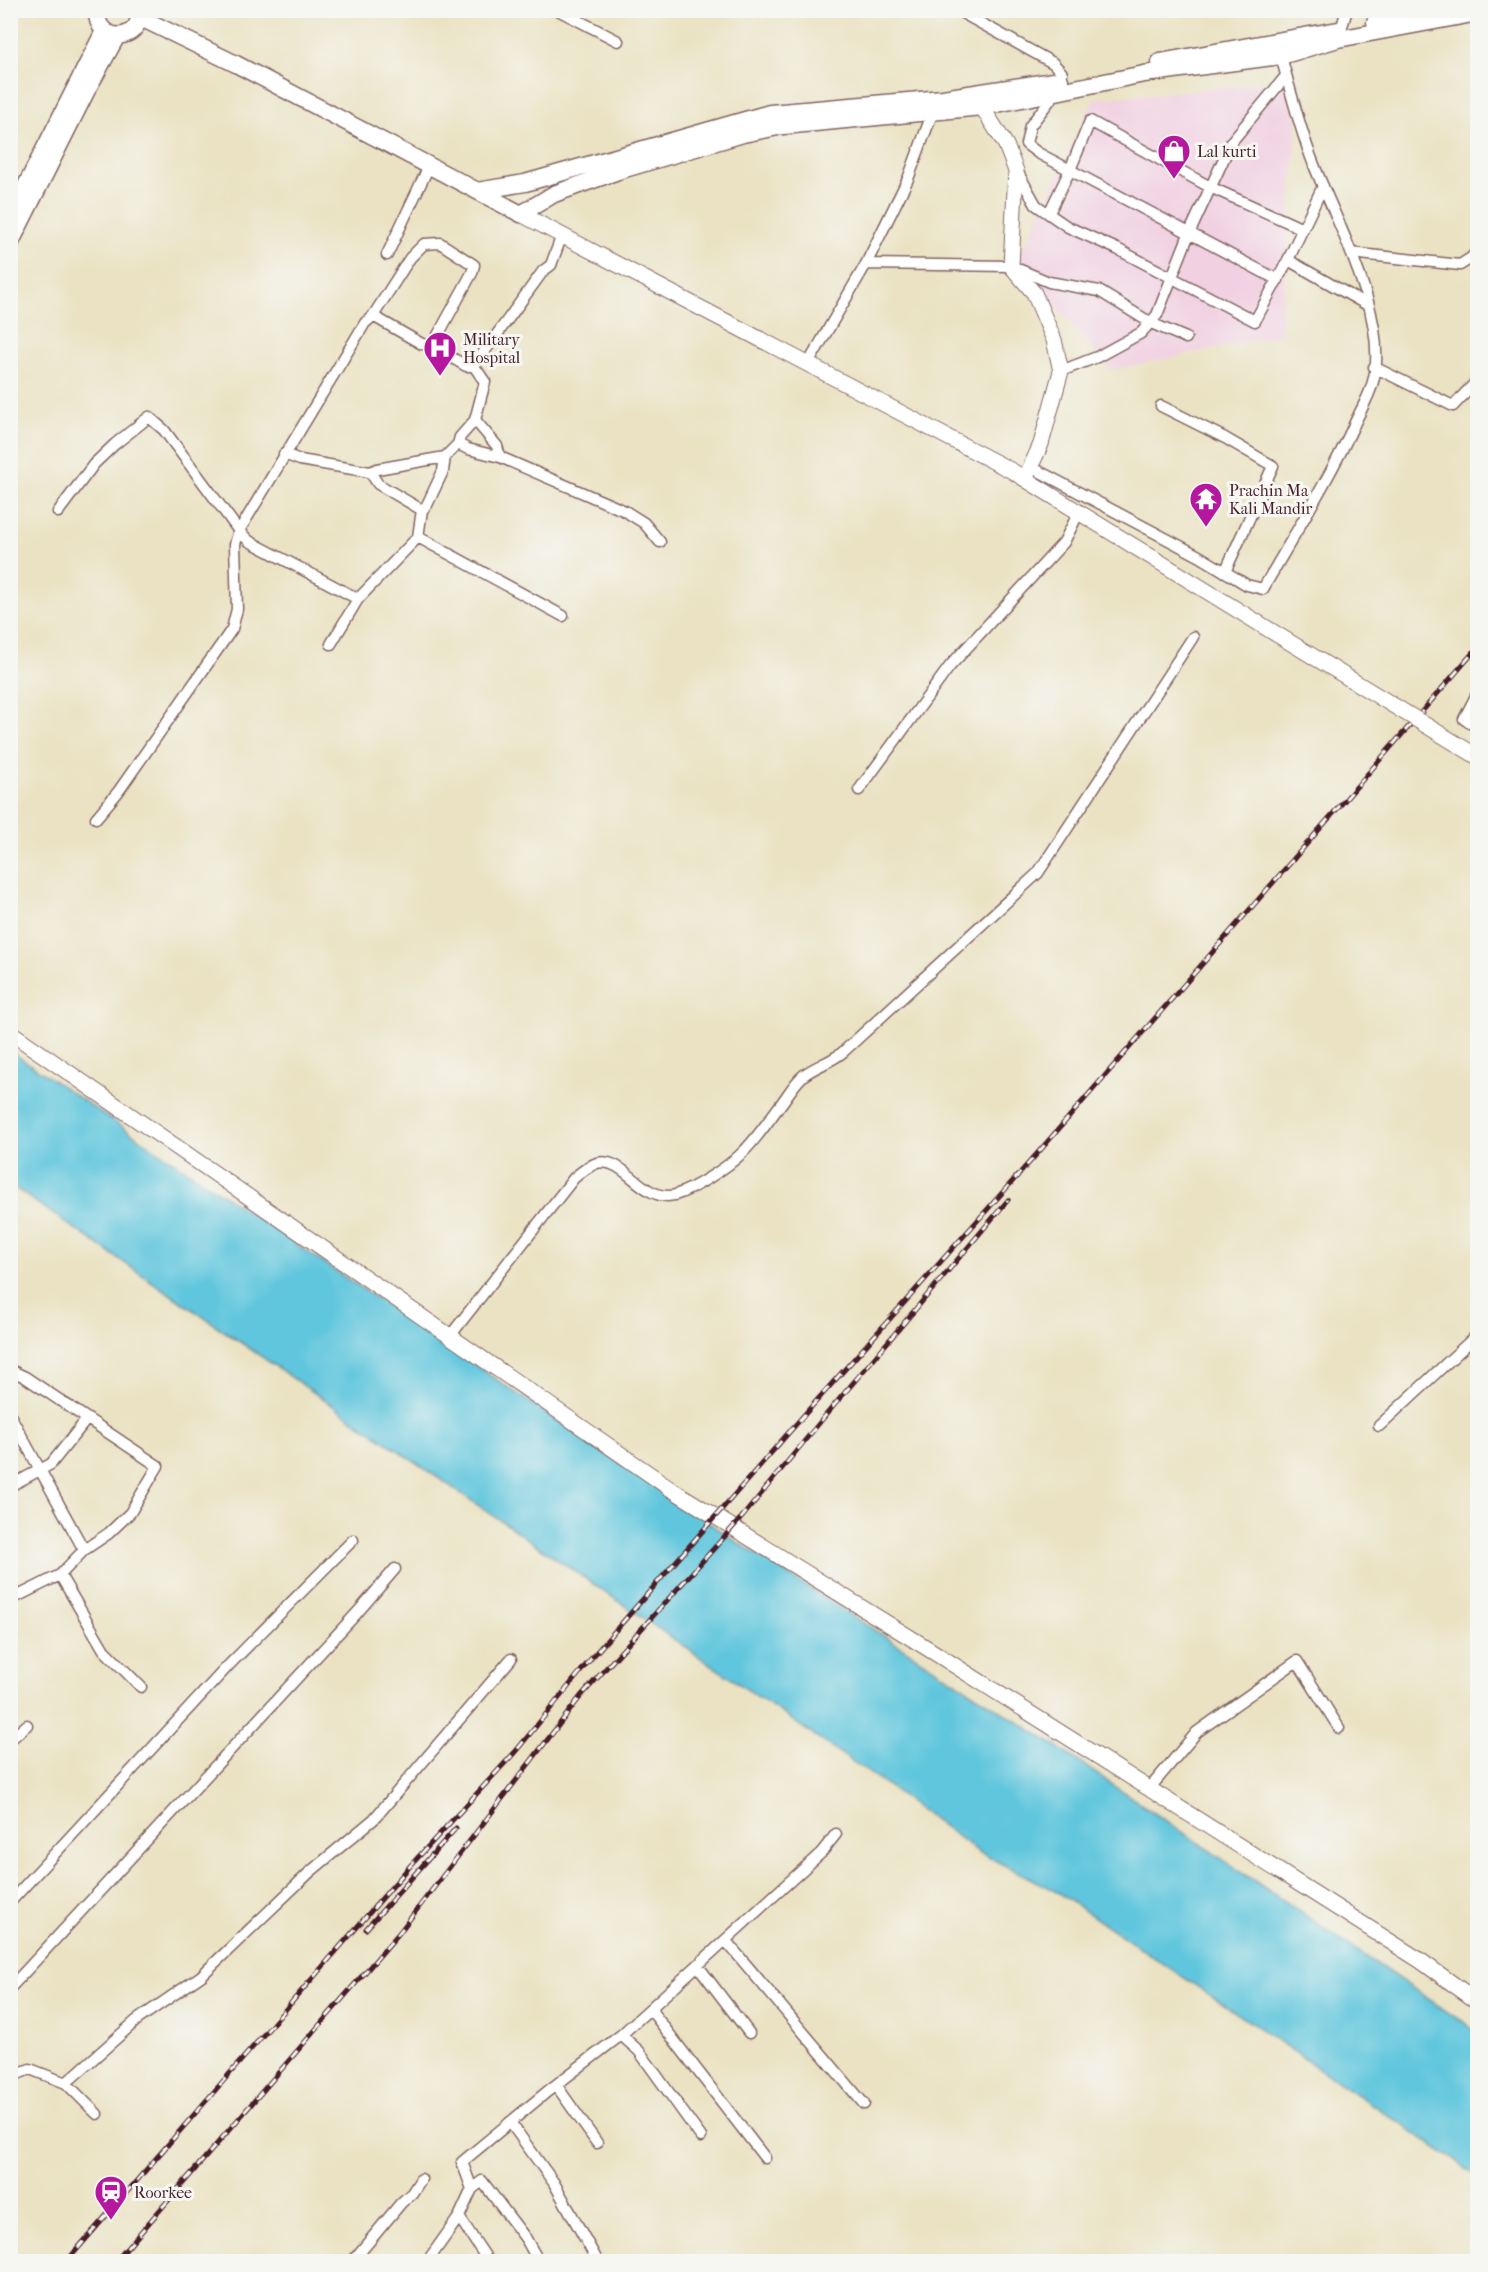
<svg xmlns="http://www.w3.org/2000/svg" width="1488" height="2272" viewBox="0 0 1488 2272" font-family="'IM FELL French Canon',serif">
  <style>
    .built { fill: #f1d0e2 }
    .water { fill: #60c6dd; stroke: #557284; stroke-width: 1.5 }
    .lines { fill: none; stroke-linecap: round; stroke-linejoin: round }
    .street-casing { stroke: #826360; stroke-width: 13 }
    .secondary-casing { stroke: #826360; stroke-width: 17 }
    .primary-casing { stroke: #826360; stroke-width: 19 }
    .street { stroke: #fff; stroke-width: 10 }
    .secondary { stroke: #fff; stroke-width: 15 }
    .primary { stroke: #fff; stroke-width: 16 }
    .rail-casing { stroke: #4a1f2b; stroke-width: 5 }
    .rail { stroke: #f6f6f2; stroke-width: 3; stroke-dasharray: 9; stroke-linecap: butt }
    .secondary-bridge-casing { stroke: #826360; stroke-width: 17; stroke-linecap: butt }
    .secondary-bridge { stroke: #fff; stroke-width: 15 }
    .labels { text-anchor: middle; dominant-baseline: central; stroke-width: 6; stroke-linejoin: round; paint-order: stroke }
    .poi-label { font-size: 16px; fill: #4a1f2b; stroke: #f6f6f2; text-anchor: start }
  </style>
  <rect width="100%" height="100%" fill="#f6f6f2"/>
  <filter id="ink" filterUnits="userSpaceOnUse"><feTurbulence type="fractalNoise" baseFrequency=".0167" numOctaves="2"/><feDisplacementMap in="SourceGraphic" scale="12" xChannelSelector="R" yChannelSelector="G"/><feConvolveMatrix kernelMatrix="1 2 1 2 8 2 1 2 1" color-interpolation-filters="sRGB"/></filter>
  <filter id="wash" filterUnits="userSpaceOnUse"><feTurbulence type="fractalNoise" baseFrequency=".008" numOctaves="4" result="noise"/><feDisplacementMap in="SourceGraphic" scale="24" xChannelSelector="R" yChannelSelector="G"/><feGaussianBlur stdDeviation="1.35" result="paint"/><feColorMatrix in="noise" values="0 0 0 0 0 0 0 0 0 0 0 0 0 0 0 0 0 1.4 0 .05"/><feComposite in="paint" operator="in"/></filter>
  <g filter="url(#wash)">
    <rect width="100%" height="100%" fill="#eae2c2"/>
    <path class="built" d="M1301 81 1280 335 1111 370 1018 261 1094 99Z"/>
    <path class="water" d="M10 1051 740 1544 1048 1741 1477 2032V2175L1057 1892 979 1852 891 1788 11 1185Z"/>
  </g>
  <g filter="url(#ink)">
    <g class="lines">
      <g class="street-casing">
        <path id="street" d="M558 10 618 41
          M957 10 1053 63 1062 73 1057 91 1030 126 1026 144 1038 153 1070 170 1090 121 1210 187 1303 229
          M1339 36 1347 10
          M1017 171 1036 205 1068 227 1117 249 1255 321 1288 260
          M1323 186 1288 260 1369 306
          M1049 213 1070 170 1278 280
          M1351 253 1460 265 1471 258 1478 250
          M387 255 429 166
          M866 264 1011 266 1049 282 1099 291 1151 323 1186 338
          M808 364 866 264 908 179 932 114
          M474 366 543 271 551 265 562 235
          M1374 367 1453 406 1476 382H1478
          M1061 371 1097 357 1141 333 1157 315 1189 234 1232 141 1286 76
          M1161 406 1225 438 1273 466 1225 572
          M475 420 497 446 500 457
          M458 444 468 449 500 457 625 511 644 523 660 542
          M284 454 300 460 370 472 377 469 445 457 458 444 460 437 475 420 485 382 474 366H466L432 346 422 344 373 316
          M1031 467 1199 556 1247 585 1263 589C1293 536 1327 483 1353 427 1359 413 1368 399 1372 385 1392 323 1337 223 1314 165 1300 130 1291 93 1281 56
          M370 472 378 484 422 510
          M58 512 94 464 115 444 149 417 164 430 239 531 249 541 358 599
          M418 537 563 616
          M331 644 358 599 418 537 422 510 427 505 443 471 445 457
          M1478 692 1464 719 1478 728
          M859 790 950 666 1064 542 1079 512
          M96 818 118 792 232 629 237 609 235 544 239 531 365 323 373 316 410 258 424 244 440 243 474 265 472 273 432 346
          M450 1336 574 1178C581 1172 588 1166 597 1163 625 1156 642 1203 675 1195 692 1190 728 1167 741 1154 756 1140 768 1121 781 1104 788 1095 795 1082 804 1075 816 1066 831 1062 843 1052L1038 873 1193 637
          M10 1370 25 1377 158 1466 130 1513 109 1533 84 1550 60 1575 10 1600
          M10 1415 84 1550
          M1379 1426 1478 1334
          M10 1486 51 1464 87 1419
          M60 1575 104 1650 141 1687
          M10 1740 27 1725
          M1149 1789 1197 1732 1297 1661 1339 1728
          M10 1902 228 1666 353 1540
          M726 1941 864 2104
          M698 1966 749 2033
          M10 1988 357 1613 395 1569
          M650 2009 765 2158
          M621 2035 639 2051 701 2137
          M10 2077 30 2069 66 2083 97 2114
          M66 2083 137 2020 201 1976 310 1872 374 1819 511 1659
          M556 2085 597 2143
          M510 2122 554 2183 598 2262
          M472 2189 482 2181 526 2239 539 2262
          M459 2217 489 2262
          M352 2262 401 2203 412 2193 421 2179
          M427 2262 459 2217 472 2189 462 2162 548 2091 621 2035 821 1853 836 1834"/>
      </g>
      <g class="secondary-casing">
        <path id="secondary" d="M982 107 1006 145 1016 171 1011 266 1034 293 1054 340 1061 371 1041 444 1025 479
          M521 214 1012 471 1273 632
          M10 1032 671 1489 935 1653 1421 1961 1478 2002"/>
      </g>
      <g class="primary-casing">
        <path id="primary" d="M97 10C95 45 143 43 139 10
          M139 17 236 64 521 214 554 194 618 171 743 134 783 126 982 107 1144 74 1281 56 1338 39 1478 13
          M1375 22 1427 10
          M1160 62 1338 30
          M477 191 525 183 770 113 943 98 1060 80
          M10 217 104 31
          M10 244 86 92 117 36"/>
      </g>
      <use href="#street" class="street"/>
      <use href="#secondary" class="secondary"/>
      <use href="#primary" class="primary"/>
      <g class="rail-casing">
        <path id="rail" d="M366 1929 456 1828
          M66 2262 411 1865 516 1751 594 1655 812 1406 1036 1155 1478 647
          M115 2262 399 1933 581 1696 743 1516 825 1416 1008 1200"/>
      </g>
      <use href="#rail" class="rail"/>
      <g class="secondary-bridge-casing">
        <path id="secondary-bridge" d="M1273 632 1478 757"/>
      </g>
      <use href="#secondary-bridge" class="secondary-bridge"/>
    </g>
  </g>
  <defs>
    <g id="shop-pin" transform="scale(1.725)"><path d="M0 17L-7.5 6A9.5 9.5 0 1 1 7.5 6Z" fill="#b5179e" stroke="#f6f6f2"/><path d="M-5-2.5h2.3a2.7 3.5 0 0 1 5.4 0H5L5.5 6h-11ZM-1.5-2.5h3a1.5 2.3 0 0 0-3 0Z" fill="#fff"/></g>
    <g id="hospital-pin" transform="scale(1.725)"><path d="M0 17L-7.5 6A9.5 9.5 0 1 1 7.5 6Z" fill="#b5179e" stroke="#f6f6f2"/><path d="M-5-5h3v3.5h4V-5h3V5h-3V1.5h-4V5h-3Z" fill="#fff"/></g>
    <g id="temple-pin" transform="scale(1.725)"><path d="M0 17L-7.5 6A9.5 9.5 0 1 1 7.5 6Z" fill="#b5179e" stroke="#f6f6f2"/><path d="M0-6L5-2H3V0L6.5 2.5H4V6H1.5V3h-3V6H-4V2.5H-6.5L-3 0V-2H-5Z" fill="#fff"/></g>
    <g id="station-pin" transform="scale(1.725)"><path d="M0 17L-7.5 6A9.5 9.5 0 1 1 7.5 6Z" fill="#b5179e" stroke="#f6f6f2"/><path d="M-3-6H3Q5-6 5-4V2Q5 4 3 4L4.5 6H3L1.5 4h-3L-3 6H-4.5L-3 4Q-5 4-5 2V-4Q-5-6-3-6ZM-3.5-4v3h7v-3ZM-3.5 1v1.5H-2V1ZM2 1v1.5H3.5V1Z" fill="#fff"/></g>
  </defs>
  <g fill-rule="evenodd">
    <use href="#shop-pin" x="1174" y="151"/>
    <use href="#hospital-pin" x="440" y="348"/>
    <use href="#temple-pin" x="1206" y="499"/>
    <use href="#station-pin" x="111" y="2192"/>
  </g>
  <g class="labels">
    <g class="poi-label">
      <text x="1197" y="151">Lal kurti</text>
      <text x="463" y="339">Military<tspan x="463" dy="18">Hospital</tspan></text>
      <text x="1229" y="490">Prachin Ma<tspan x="1229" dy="18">Kali Mandir</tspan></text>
      <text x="134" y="2192">Roorkee</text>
    </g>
  </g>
  <rect width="1488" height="2272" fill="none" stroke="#f6f6f2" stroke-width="36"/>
</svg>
